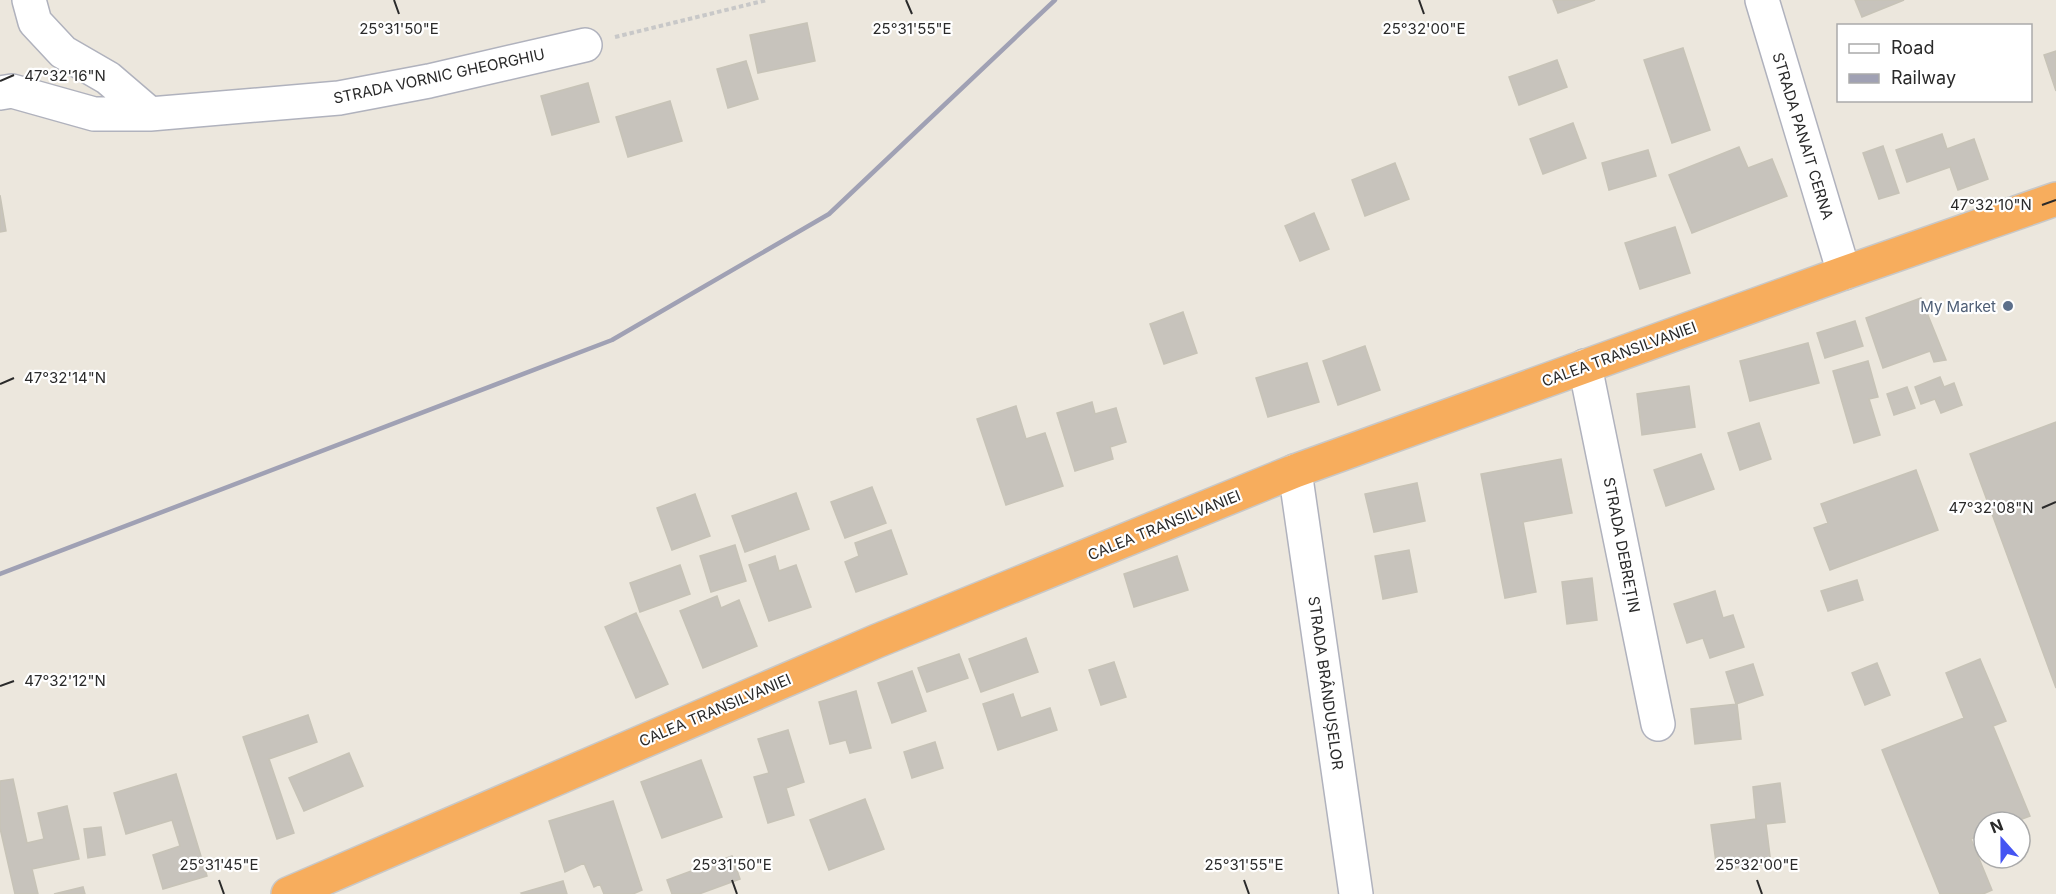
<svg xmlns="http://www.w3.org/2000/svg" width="2056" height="894" viewBox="0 0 2056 894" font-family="Inter,sans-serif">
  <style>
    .building { fill: #c7c3bc; stroke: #c7c3b7; stroke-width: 1.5 }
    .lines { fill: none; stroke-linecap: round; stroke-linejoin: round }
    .minor-casing { stroke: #b0b2bd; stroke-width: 36 }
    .highway-casing { stroke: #c8c8c8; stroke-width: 36 }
    .path { stroke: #c8c8c8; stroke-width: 4; stroke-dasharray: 4.5 3; stroke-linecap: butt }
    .minor { stroke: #fff; stroke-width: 33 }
    .highway { stroke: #f7ad5d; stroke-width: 33 }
    .rail { stroke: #a0a1b4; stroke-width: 4.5 }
    .ticks { fill: none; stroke: #2a2a2a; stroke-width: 2 }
    .service-dot { fill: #5c6f8a; stroke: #fff; stroke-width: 2 }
    .labels { text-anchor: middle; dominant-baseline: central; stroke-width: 4.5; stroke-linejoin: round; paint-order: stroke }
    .street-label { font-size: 15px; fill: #2a2a2a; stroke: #fff }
    .service-label { font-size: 15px; fill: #4e5e75; stroke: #fff; text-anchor: end }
    .ticks-label { font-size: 15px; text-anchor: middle; fill: #2a2a2a; stroke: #fff; stroke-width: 4.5; stroke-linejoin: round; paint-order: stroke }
  </style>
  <rect width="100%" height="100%" fill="#ece7dd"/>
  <path class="building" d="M1553 0H1595L1558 13Z
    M1855 0H1904L1862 17Z
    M807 23 815 61 758 73 750 35Z
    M1683 48 1710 130 1672 143 1644 60Z
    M2056 51V91L2044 55Z
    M1557 60 1567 87 1519 105 1509 77Z
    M746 61 758 99 728 108 717 69Z
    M588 83 599 122 552 135 541 96Z
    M670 101 682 141 628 157 616 117Z
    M1573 123 1586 158 1543 174 1530 139Z
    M1942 134 1947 149 1974 139 1988 179 1958 190 1950 167 1907 182 1896 150Z
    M1883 146 1899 193 1879 199 1863 153Z
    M1739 147 1748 168 1772 159 1787 196 1692 233 1669 175Z
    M1648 150 1656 176 1609 190 1602 163Z
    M1395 163 1409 199 1365 216 1352 180Z
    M0 195 6 231 0 232Z
    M1314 213 1329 249 1300 261 1285 226Z
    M1675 227 1690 273 1640 289 1625 243Z
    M1921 298 1946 360 1934 362 1930 351 1883 368 1866 318Z
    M1183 312 1197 353 1164 364 1150 324Z
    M1855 321 1863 346 1825 358 1817 333Z
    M1808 343 1819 383 1750 401 1740 361Z
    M1365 346 1380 390 1338 405 1323 361Z
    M1868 361 1878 397 1869 399 1880 435 1854 443 1833 371Z
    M1307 363 1319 402 1268 417 1256 378Z
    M1940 377 1944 387 1954 383 1962 405 1941 413 1935 399 1921 404 1915 387Z
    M1689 386 1695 427 1642 435 1637 394Z
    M1907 387 1915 408 1894 415 1887 394Z
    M1092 402 1095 414 1116 408 1126 442 1110 447 1113 459 1075 471 1057 413Z
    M1016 406 1026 439 1045 433 1063 486 1006 505 977 419Z
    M2056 422V688L1970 454Z
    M1759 423 1771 459 1740 470 1728 433Z
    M1701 454 1714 489 1666 506 1654 470Z
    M1561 459 1572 513 1523 522 1536 592 1505 598 1481 474Z
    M1916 470 1938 530 1830 570 1814 528 1828 523 1821 504Z
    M1417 483 1425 521 1374 532 1365 494Z
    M872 487 886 523 845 538 831 502Z
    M796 493 809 529 745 552 732 516Z
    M695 494 710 536 672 550 657 508Z
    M891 530 907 574 856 592 845 562 859 556 855 543Z
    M735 545 746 581 711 592 700 556Z
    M1409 550 1417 592 1383 599 1375 556Z
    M775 556 779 571 796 565 811 607 769 621 749 565Z
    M1177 556 1188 590 1134 607 1124 574Z
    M680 565 690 594 640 612 630 583Z
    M1592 578 1597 620 1567 624 1562 582Z
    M1857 580 1863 600 1828 611 1821 591Z
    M1715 591 1723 618 1733 615 1744 647 1710 658 1703 638 1687 643 1674 604Z
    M717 596 721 608 739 600 757 646 703 668 680 611Z
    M636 613 668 684 636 698 605 627Z
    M1026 638 1038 672 981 692 969 659Z
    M959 654 968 678 927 692 918 668Z
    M1980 659 2006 721 1993 726 2030 816 2014 822H1984V834L1971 839 1992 890 1983 894H1940L1882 750 1964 718 1946 673Z
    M1114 662 1126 697 1101 705 1089 670Z
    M1877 663 1890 695 1865 705 1852 673Z
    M1753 664 1763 695 1736 704 1726 672Z
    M912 671 926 711 892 723 878 683Z
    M856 691 871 748 850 753 846 740 830 744 819 702Z
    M1013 694 1021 718 1050 708 1057 730 998 750 983 704Z
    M1737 704 1741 739 1695 744 1691 709Z
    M308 715 317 742 269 759 294 833 277 839 243 737Z
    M788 730 804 782 786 788 794 815 768 823 754 777 769 773 758 739Z
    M935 742 943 768 912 778 904 752Z
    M349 753 363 786 304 811 289 778Z
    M701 760 722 817 662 838 641 782Z
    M176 774 207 876 163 889 153 855 180 846 172 820 126 834 114 793Z
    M13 779 27 843 44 839 38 813 67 806 79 859 32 869 38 894H15L0 828V781Z
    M1780 783 1785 822 1766 824 1771 864 1717 870 1711 825 1756 819 1753 787Z
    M865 799 884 849 829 870 810 820Z
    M613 801 642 890 633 894H604L600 884 594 887 584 863 565 872 549 821Z
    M101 827 105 855 88 858 84 829Z
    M732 856 740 879 699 894H672L667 880Z
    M563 881 567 894H522L521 893Z
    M83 887 85 894H54Z"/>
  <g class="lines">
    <g class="minor-casing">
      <path id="minor" d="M29 0 35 22 63 52 108 78 150 114
        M1762 0 1844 273
        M0 93 12 91 94 114H150L339 98 429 81 585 45
        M1585 366 1658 724
        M1295 471 1356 894"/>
    </g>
    <g class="highway-casing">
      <path id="highway" d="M288 894 877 641 1295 471 1844 273 2056 199"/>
    </g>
    <path class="path" d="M615 37 767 0"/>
    <use href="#minor" class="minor"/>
    <use href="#highway" class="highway"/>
    <path class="rail" d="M0 574 612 340 829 214 1055 0"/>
  </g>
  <path class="ticks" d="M394 0 399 14M906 0 912 14M1419 0 1424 14M0 81 14 75M2042 205 2056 200M0 384 14 378M2042 508 2056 502M0 686 14 681M219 880 224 894M732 880 737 894M1244 880 1249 894M1757 880 1762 894"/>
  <circle class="service-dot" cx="2008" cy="306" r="6"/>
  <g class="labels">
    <g class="street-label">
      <text transform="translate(439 76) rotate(-12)">STRADA VORNIC GHEORGHIU</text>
      <text transform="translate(1803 136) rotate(73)">STRADA PANAIT CERNA</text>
      <text transform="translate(1619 354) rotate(-20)">CALEA TRANSILVANIEI</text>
      <text transform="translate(1164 525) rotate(-22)">CALEA TRANSILVANIEI</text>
      <text transform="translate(1622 545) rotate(79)">STRADA DEBREȚIN</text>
      <text transform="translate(1326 683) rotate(82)">STRADA BRÂNDUȘELOR</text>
      <text transform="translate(715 710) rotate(-23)">CALEA TRANSILVANIEI</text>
    </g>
    <g class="service-label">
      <text x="1996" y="306">My Market</text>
    </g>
  </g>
  <g class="ticks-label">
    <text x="399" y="34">25°31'50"E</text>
    <text x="912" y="34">25°31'55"E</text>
    <text x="1424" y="34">25°32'00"E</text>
    <text x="65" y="81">47°32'16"N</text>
    <text x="1991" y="210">47°32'10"N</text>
    <text x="65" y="383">47°32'14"N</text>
    <text x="1991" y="513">47°32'08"N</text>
    <text x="65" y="686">47°32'12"N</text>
    <text x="219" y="870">25°31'45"E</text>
    <text x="732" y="870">25°31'50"E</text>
    <text x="1244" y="870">25°31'55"E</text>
    <text x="1757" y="870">25°32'00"E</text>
  </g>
  <rect x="1837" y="24" width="195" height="78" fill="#ffffff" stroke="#aaaaaa" stroke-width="1.5"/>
  <rect x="1849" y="44" width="30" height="9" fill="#ffffff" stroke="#aaaaaa" stroke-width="1.5"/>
  <text x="1891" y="54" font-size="18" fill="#2a2a2a">Road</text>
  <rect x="1849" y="74" width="30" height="9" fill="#a0a1b4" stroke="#aaaaaa" stroke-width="1.5"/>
  <text x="1891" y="84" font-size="18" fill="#2a2a2a">Railway</text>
  <g transform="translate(2002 840) rotate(339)"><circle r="28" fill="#ffffff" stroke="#aaaaaa" stroke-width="1.5"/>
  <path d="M0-4.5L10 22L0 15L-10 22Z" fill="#4454f2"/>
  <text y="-9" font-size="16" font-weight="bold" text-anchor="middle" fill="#2a2a2a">N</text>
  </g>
</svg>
